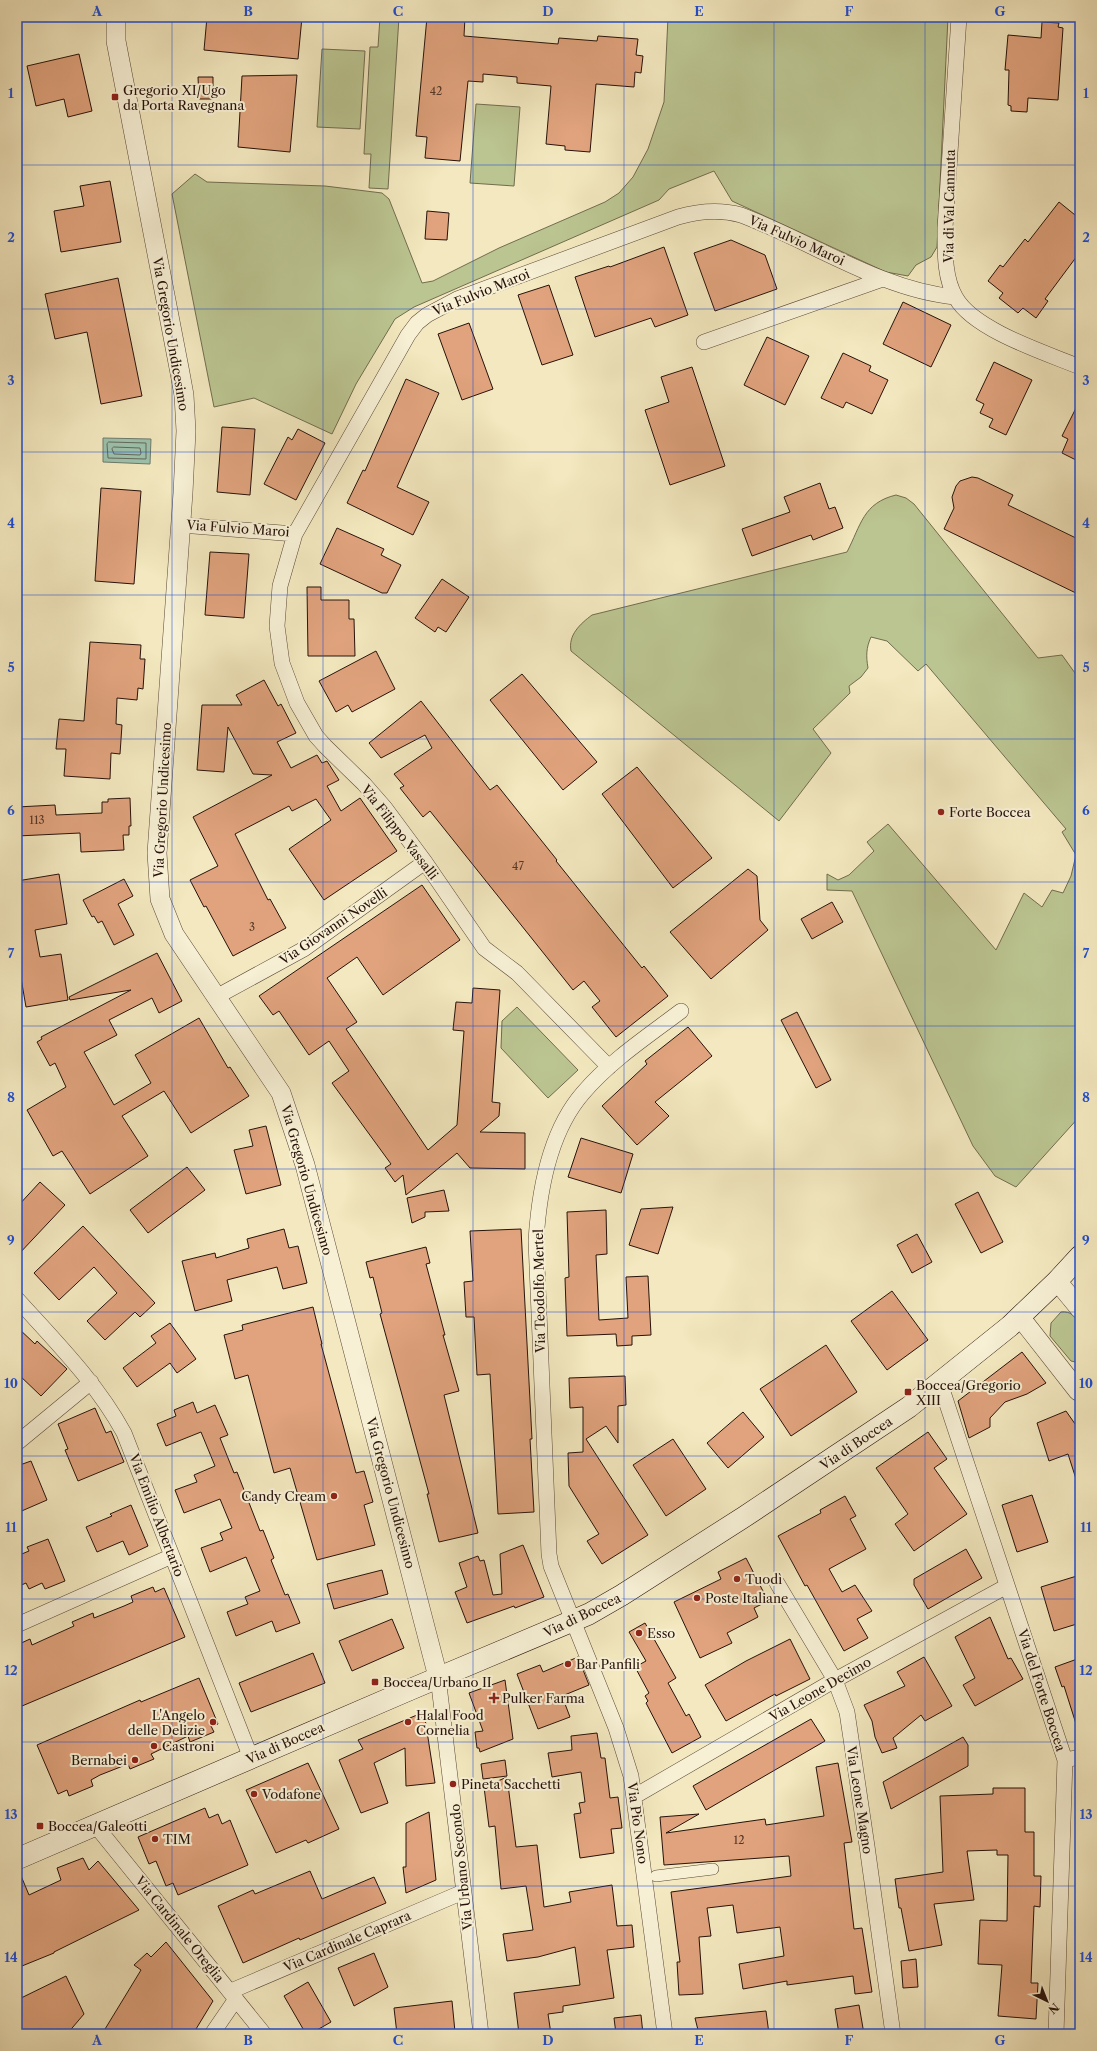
<svg xmlns="http://www.w3.org/2000/svg" width="1097" height="2051" viewBox="0 0 1097 2051" font-family="'Libre Caslon Text',serif">
  <style>
    .green { fill: #bbc591; stroke: #716c4e }
    .water { fill: #9dc1ab; stroke: #6e7b6b }
    .lines { fill: none; stroke-linecap: round; stroke-linejoin: round }
    .shore { stroke: #626a5a; stroke-width: 1 }
    .building { fill: #e0a37d; stroke: #27120a }
    .pedestrian-casing { stroke: #5a4837; stroke-width: 12 }
    .minor-casing { stroke: #5a4837; stroke-width: 16 }
    .tertiary-casing { stroke: #5a4837; stroke-width: 20 }
    .secondary-casing { stroke: #27120a; stroke-width: 22 }
    .pedestrian { stroke: #f7f0d5; stroke-width: 11 }
    .minor { stroke: #f7f0d5; stroke-width: 15 }
    .tertiary { stroke: #f7f0d5; stroke-width: 19 }
    .secondary { stroke: #f7f0d5; stroke-width: 21 }
    .grid { fill: none; stroke: #1d4ed8; stroke-width: 1; stroke-opacity: 0.55 }
    .poi-dot { fill: #8f2418; stroke: #f7f0d5; stroke-width: 1.5 }
    .labels { text-anchor: middle; dominant-baseline: central; stroke-width: 4; stroke-linejoin: round; paint-order: stroke }
    .number-label { font-size: 11px; fill: #553627 }
    .poi-label { font-size: 13px; fill: #27120a; stroke: #f7f0d5; text-anchor: start }
    .street-label { font-size: 13px; fill: #27120a; stroke: #f7f0d5 }
    .neatline { fill: none; stroke: #1d4ed8; stroke-width: 1.5 }
    .grid-label { font-size: 13px; text-anchor: middle; font-weight: bold; fill: #1d4ed8 }
  </style>
  <rect width="100%" height="100%" fill="#f3e8bf"/>
  <filter id="stains"><feTurbulence type="fractalNoise" baseFrequency=".005" numOctaves="4"/><feColorMatrix values="0 0 0 0 .2 0 0 0 0 .09 0 0 0 0 .02 0 0 0 .5 -.17"/></filter>
  <radialGradient id="worn" r=".72"><stop offset=".6" stop-color="#630" stop-opacity="0"/><stop offset="1" stop-color="#630" stop-opacity=".3"/></radialGradient>
  <path class="green" d="M380 17H399L388 189 369 188 371 154H364L370 47H378Z
    M668 17H948L937 247 931 257 916 265 908 276 886 272 732 201 714 171 669 189 659 200 414 307 395 319 356 384 332 434 254 398 214 407 172 194 195 174 207 182 325 186 382 193 389 199 422 283 433 281 499 248 605 202 619 193 633 177 648 149 664 102Z
    M322 49 365 51 360 129 317 127Z
    M476 104 520 107 514 186 470 183Z
    M896 495 906 498 914 504 1038 658 1062 655 1080 680V1116L1016 1187 995 1176 973 1146 852 891 827 890V874L838 880 849 875 874 851 867 842 888 824 996 950 1024 893 1042 907 1052 890 1063 893 1071 876 1076 855 1062 832 1066 829 926 664 918 671 887 641 871 637C866 648 866 656 868 668L861 677 849 686 850 693 813 729 831 753 779 821 571 651C568 635 580 624 592 615L847 552C861 525 863 503 896 495Z
    M517 1007 578 1070 548 1098 501 1048 502 1021Z
    M1061 1312C1071 1311 1074 1316 1080 1323V1363L1071 1361 1050 1336 1051 1323Z"/>
  <path class="water" d="M103 438 151 439 150 464 103 462Z"/>
  <g class="lines">
    <path class="shore" d="M109 442 146 443V459L108 458 107 444Z
      M114 447 140 448 141 453 140 455 114 454 112 449Z"/>
  </g>
  <path class="building" d="M207 17H302L298 59 204 50Z
    M427 17H465L464 36 558 44 559 38 597 41 598 36 638 39 636 55 643 56 641 73 635 72 634 87 596 84 590 152 565 150V146L546 144 551 86 517 83V77L483 74V82L468 81 460 161 425 158 427 137 416 136Z
    M1042 22 1059 23 1058 27 1063 28 1058 100 1028 98 1027 112 1011 111V106L1008 105 1009 70H1005L1008 35 1041 38Z
    M79 54 92 111 68 117 64 99 36 106 27 66Z
    M297 75 290 152 238 147 242 76Z
    M198 77H213V99H199Z
    M110 181 121 242 61 252 54 211 84 206 80 186Z
    M1059 202 1080 219V252L1045 299 1048 301 1036 318 1023 308 1018 313 999 298 1003 293 988 281 1000 265 1003 267 1025 239 1028 242Z
    M427 211 449 213 447 240 425 239Z
    M731 240 765 255 777 289 715 311 694 253Z
    M664 247 688 315 655 327 651 318 595 337 575 277 609 266 610 267Z
    M118 278 142 396 101 404 87 332 55 339 45 294Z
    M549 285 573 355 542 365 518 295Z
    M903 302 951 325 931 367 883 344Z
    M469 323 493 389 462 400 438 334Z
    M767 337 809 356 785 405 744 385Z
    M843 353 871 366 869 371 888 380 872 414 846 402 843 408 821 398Z
    M994 362 1032 380 1006 435 989 427 993 419 980 413 984 404 976 400Z
    M692 367 725 466 670 485 645 410 669 402 661 377Z
    M406 379 439 393 397 487 429 502 413 535 347 503 363 470 365 471Z
    M1080 400V462L1062 453 1068 439 1062 436Z
    M222 427 255 429 250 495 217 492Z
    M298 429 325 443 296 500 264 484 288 437 292 440Z
    M972 477 978 478 1013 495 1008 505 1080 540V595L944 529 954 508 952 497 956 486 960 481Z
    M820 483 829 509 835 507 843 528 813 540 811 535 752 556 742 529 790 512 784 497Z
    M101 488 141 491 134 584 95 581Z
    M337 528 384 549 381 555 401 565 387 593H382L320 564Z
    M210 552 249 554 244 618 205 615Z
    M442 579 469 597 446 632 438 627 435 632 415 618Z
    M307 587H321V600H349V619H354L355 656H308Z
    M90 642 141 645 140 659H145L143 689 138 688 137 700 117 698 116 724 122 725 120 754 111 753 110 779 64 776 66 749H56L59 719 84 721Z
    M376 651 395 689 352 712 348 705 336 712 319 681Z
    M522 674 597 762 563 790 490 700Z
    M264 680 278 706 281 704 296 733 277 742 291 768 317 755 322 763 327 761 339 780 327 786 341 811 360 798 397 851 324 900 289 849 331 820 316 799 292 811 289 806 235 834 268 900 270 899 286 928 233 956 206 906 204 907 190 880 218 866 193 817 272 775 253 774 228 727 224 772 197 770 202 705H242L236 695Z
    M421 701 490 790 497 785 557 860 556 861 605 922 642 968 644 966 668 996 616 1037 592 1007 600 1001 584 981 573 990 430 811 423 817 400 788 404 786 394 774 432 748 425 735 381 758 369 743Z
    M637 767 712 858 673 888 602 794Z
    M130 798 131 826H129V835H123L124 850 81 852 80 833 17 836V807L55 805 56 815 102 813V802H108V799Z
    M748 869 757 876 760 920 768 930 711 979 670 932Z
    M59 874 67 924 35 930 40 957 61 954 68 1000 26 1007 17 955V881Z
    M124 879 133 896 118 904 134 935 114 945 102 921 98 923 94 916 92 917 83 900Z
    M422 885 460 940 383 995 357 957 327 978 357 1022 346 1029 428 1150 457 1125 464 1031 453 1030 456 1002 472 1003 473 988 500 990 492 1102 500 1103 499 1116 480 1132 525 1133V1169L470 1168 457 1153 406 1195 403 1175 395 1182 385 1168 391 1164 332 1083 349 1071 329 1041 309 1055 279 1011 273 1015 259 996Z
    M832 902 843 922 812 939 801 919Z
    M157 953 182 1001 159 1013 152 998 109 1020 117 1035 84 1052 114 1105 151 1083 135 1055 199 1018 228 1068 230 1067 249 1096 191 1133 164 1091 122 1116 148 1156 90 1194 62 1151 53 1156 27 1110 66 1087 55 1063 50 1066 37 1042 42 1039 41 1037 131 990 70 1000 69 997Z
    M797 1012 831 1080 816 1088 781 1020Z
    M688 1027 712 1056 655 1102 669 1116 637 1145 602 1106 647 1064 645 1061Z
    M266 1126 281 1185 246 1194 234 1150 253 1146 249 1130Z
    M581 1138 633 1154 621 1193 568 1177Z
    M187 1167 205 1190 148 1233 130 1210Z
    M40 1182 65 1205 17 1256V1207Z
    M444 1190 449 1211 425 1212V1217L412 1223 407 1198Z
    M978 1192 1003 1242 981 1253 955 1204Z
    M673 1207 658 1254 629 1245 641 1209Z
    M606 1210 607 1254 596 1255 599 1320 628 1318 626 1277 648 1276 651 1335 632 1336V1345L617 1346 616 1334 567 1336 565 1278 569 1277 567 1212Z
    M83 1226 155 1303 140 1317 135 1312 105 1340 87 1321 117 1293 94 1267 59 1300 34 1273Z
    M284 1229 289 1248 298 1246 307 1283 283 1289 277 1267 227 1280 232 1301 195 1311 182 1261 215 1253 216 1258 249 1248 247 1239Z
    M521 1229 532 1439H530L534 1512 498 1514 490 1374 477 1375 474 1317H466L464 1282 473 1281 470 1231Z
    M917 1234 932 1262 912 1273 897 1245Z
    M426 1247 430 1263 426 1264 445 1335H443L459 1391 444 1395 478 1533 439 1542 427 1494H429L380 1314 382 1313 373 1277 370 1278 366 1262Z
    M892 1291 928 1340 887 1370 851 1321Z
    M313 1307 322 1344H321L356 1473 364 1471 373 1502 364 1505 375 1545 317 1560 290 1468 274 1473 248 1375 235 1379 224 1335 243 1330 242 1325Z
    M170 1323 196 1359 177 1373 170 1363 137 1387 123 1368 156 1343 151 1336Z
    M17 1327 35 1344 37 1341 67 1369 41 1396 17 1373Z
    M826 1345 857 1392 791 1436 760 1389Z
    M1022 1352 1046 1383 1027 1394 1005 1402 990 1418V1427L969 1438 958 1401Z
    M625 1376 626 1405 618 1406V1443L606 1426 586 1439 648 1535 602 1564 587 1541 599 1534 569 1486 568 1453 583 1452V1407L570 1408 569 1378Z
    M193 1402 197 1413 215 1405 228 1435 220 1438 234 1473 237 1472 260 1531 263 1530 274 1558 271 1560 285 1595 288 1594 300 1623 276 1632 272 1621 236 1636 227 1612 248 1604 245 1597 260 1591 246 1557 210 1572 201 1548 223 1540 220 1533 232 1528 220 1499 184 1513 175 1490 197 1482 194 1475 215 1466 201 1432 166 1446 157 1424 176 1416 174 1410Z
    M95 1408 106 1433 111 1431 124 1462 78 1481 65 1450 68 1449 58 1424Z
    M1066 1411 1080 1431V1482H1077L1068 1454 1049 1461 1037 1423Z
    M743 1412 764 1437 728 1468 707 1443Z
    M928 1432 947 1459 934 1468 967 1514 914 1551 895 1524 908 1514 876 1468Z
    M673 1439 706 1489 666 1516 633 1465Z
    M31 1461 47 1500 17 1513V1466Z
    M1032 1495 1048 1542 1017 1552 1002 1505Z
    M845 1496 856 1516 850 1519 866 1549 829 1569 842 1592 855 1585 872 1611 857 1619 868 1638 844 1651 807 1585 805 1586 778 1536 821 1513 820 1510Z
    M131 1505 148 1546 129 1555 123 1541 97 1552 86 1527 112 1516 110 1514Z
    M48 1539 65 1581 45 1589 42 1583 29 1589 26 1583 17 1587V1556L29 1551 27 1547Z
    M523 1545 544 1597 515 1608 514 1606 467 1623 455 1592 467 1587 459 1563 478 1556 480 1561 484 1560 493 1595 502 1594 500 1554Z
    M966 1549 982 1578 928 1609 914 1585V1579Z
    M746 1558 764 1593 759 1595 764 1603 754 1608 758 1617 727 1633 732 1643 700 1658 674 1602 721 1579 718 1572Z
    M382 1570 388 1594 334 1609 327 1584Z
    M1080 1575V1623L1054 1631 1041 1587Z
    M153 1587 155 1592 164 1588 185 1637 22 1706 17 1694V1645L30 1639 32 1645 74 1626 72 1622 93 1613 94 1618 124 1606 133 1602 131 1596Z
    M990 1617 1008 1659 1011 1658 1023 1679 975 1706 963 1685 975 1678 955 1637Z
    M392 1619 404 1648 352 1671 339 1641Z
    M645 1623 676 1678 668 1683 686 1716 689 1714 701 1737 672 1753 646 1703 648 1701 645 1696 649 1693 635 1667 646 1661 629 1632Z
    M790 1639 810 1679 776 1696 775 1694 726 1721 705 1685 746 1661Z
    M313 1653 325 1683 251 1712 239 1683Z
    M578 1657 589 1685 562 1696 570 1717 538 1729 517 1674 540 1665 543 1672Z
    M924 1657 952 1706 925 1721 921 1715 893 1738 897 1748 882 1753 875 1737 872 1721 864 1705 905 1686 897 1672Z
    M1080 1658V1727H1077L1064 1686 1062 1687 1055 1667Z
    M199 1678 218 1724 211 1726 214 1732 190 1742 188 1736 151 1754 154 1759 130 1769 128 1764 100 1775 91 1780 93 1786 69 1796 67 1790 58 1794 37 1745 140 1700 141 1702Z
    M505 1680 513 1739 480 1752 479 1748H477L475 1732 483 1731 469 1693Z
    M424 1712 435 1783 406 1786 405 1748 374 1763 388 1803 361 1813 339 1760 363 1749 358 1740Z
    M811 1719 825 1741 706 1810 693 1786Z
    M597 1733 601 1758H605L610 1798 618 1797 622 1828 611 1829 614 1853 580 1858 574 1814 581 1813 579 1803 585 1802 581 1772 552 1777 548 1753 572 1750 571 1736Z
    M963 1737 968 1745V1766L891 1809 883 1782Z
    M505 1760 507 1776 483 1779 481 1764Z
    M308 1763 339 1829 308 1843 306 1840 276 1853 246 1790Z
    M838 1763 852 1842 844 1843 854 1929 862 1928 872 1992 855 1994 853 1976 787 1985V1981L743 1989 739 1964 784 1956 780 1927 737 1933 733 1905 707 1908 711 1936 699 1937 703 1994 679 1995 677 1962H680L671 1892 791 1876 789 1856 664 1865 660 1817 699 1814 666 1833 765 1819 766 1825 824 1816 816 1767Z
    M507 1777 516 1847 537 1845 544 1907 571 1902 569 1892 612 1885 617 1926 632 1925 634 1947 607 1950 614 1998 563 2006V2012L548 2014 551 2034H519L514 1993 580 1985 575 1947 538 1957 507 1961 503 1934 533 1930 526 1886 501 1889 495 1826 489 1827 484 1787Z
    M993 1788H1025V1832H1034V1876H1041L1040 1907 1034 1906 1031 1983H1038L1036 2019 998 2016 1002 1965 978 1964 980 1920 1007 1921 1008 1855H997V1850L967 1851 974 1900 934 1904 942 1945 909 1951 901 1908H899L895 1879 943 1872 940 1796 993 1794Z
    M205 1808 209 1818 218 1814 222 1824 230 1820 248 1865 178 1895 173 1883 166 1886 156 1861 149 1864 138 1837Z
    M429 1812 436 1880 406 1893 403 1867H406V1823Z
    M83 1858 89 1870 98 1861 139 1910 54 1952V1953L17 1968V1871H19L29 1895 61 1880 57 1868Z
    M310 1871 322 1899 374 1877 386 1903 300 1940 299 1938 243 1963 218 1906 253 1890 255 1894Z
    M166 1942 213 2001 193 2034H102L141 1970 134 1965 147 1953 151 1957Z
    M374 1953 388 1987 354 2006 338 1968Z
    M916 1959 918 1987 903 1988 901 1961Z
    M66 1976 84 2014 67 2034H17V2000Z
    M308 1982 331 2022 310 2034H306L284 1996Z
    M452 2001 455 2032 397 2034 394 2008Z
    M859 2005 864 2034H839L835 2009Z
    M766 2011 769 2034H699L695 2018Z
    M641 2015 643 2034H616L614 2018Z"/>
  <g class="lines">
    <g class="pedestrian-casing">
      <path id="pedestrian" d="M656 1876 713 1869"/>
    </g>
    <g class="minor-casing">
      <path id="minor" d="M959 17 945 228C945 251 944 278 956 298 974 330 1046 353 1080 367
        M704 342 883 279
        M181 525 295 534 408 335 417 323 427 315 457 299 678 217C699 211 719 209 741 215 810 241 881 290 955 297
        M295 534 280 586 277 626 282 663 297 703 316 736 325 746 364 784 385 808 425 862 484 948 517 973 609 1067
        M216 997 304 949 425 862
        M17 1299C56 1342 96 1382 124 1433L251 1758
        M940 1383 1065 1760 1056 2034
        M17 1443 91 1382
        M777 1583 835 1680 847 1712 867 1846 893 2034
        M17 1625 172 1556
        M438 1677 481 2034
        M1065 1760 1080 1757
        M635 1796 835 1680 1007 1586
        M96 1826 264 2034
        M231 1991 463 1892
        M212 2034 236 1999
        M665 2034 631 1776 616 1728 551 1566 549 1554 536 1241C539 1191 549 1132 583 1093 610 1061 648 1036 681 1011"/>
    </g>
    <g class="tertiary-casing">
      <path id="tertiary" d="M116 17V41L180 373 184 395 186 431 183 493 157 853 160 899 174 934 281 1093 305 1165 438 1677
        M1057 1281 1080 1309
        M1020 1317 1078 1391 1080 1389"/>
    </g>
    <g class="secondary-casing">
      <path id="secondary" d="M17 1859 409 1690 589 1614 622 1595 744 1517 909 1407 1010 1326 1057 1281 1080 1256"/>
    </g>
    <use href="#pedestrian" class="pedestrian"/>
    <use href="#minor" class="minor"/>
    <use href="#tertiary" class="tertiary"/>
    <use href="#secondary" class="secondary"/>
  </g>
  <path class="grid" d="M172 17V2034M323 17V2034M473 17V2034M624 17V2034M774 17V2034M925 17V2034M17 165H1080M17 309H1080M17 452H1080M17 595H1080M17 739H1080M17 882H1080M17 1026H1080M17 1169H1080M17 1312H1080M17 1456H1080M17 1599H1080M17 1742H1080M17 1886H1080"/>
  <g class="poi-dot">
    <rect x="111" y="93" width="8" height="8" rx="2"/>
    <circle cx="941" cy="812" r="4"/>
    <rect x="904" y="1388" width="8" height="8" rx="2"/>
    <circle cx="334" cy="1496" r="4"/>
    <circle cx="737" cy="1579" r="4"/>
    <circle cx="697" cy="1598" r="4"/>
    <circle cx="639" cy="1633" r="4"/>
    <circle cx="568" cy="1664" r="4"/>
    <rect x="371" y="1678" width="8" height="8" rx="2"/>
    <path d="M492 1692h4v4h4v4h-4v4h-4v-4h-4v-4h4z"/>
    <circle cx="213" cy="1722" r="4"/>
    <circle cx="408" cy="1722" r="4"/>
    <circle cx="154" cy="1746" r="4"/>
    <circle cx="135" cy="1760" r="4"/>
    <circle cx="453" cy="1784" r="4"/>
    <circle cx="254" cy="1794" r="4"/>
    <rect x="36" y="1822" width="8" height="8" rx="2"/>
    <circle cx="155" cy="1839" r="4"/>
  </g>
  <g class="labels">
    <g class="number-label">
      <text x="436" y="91">42</text>
      <text x="37" y="820">113</text>
      <text x="518" y="866">47</text>
      <text x="252" y="927">3</text>
      <text x="739" y="1840">12</text>
    </g>
    <g class="poi-label">
      <text x="123" y="90">Gregorio XI/Ugo<tspan x="123" dy="15">da Porta Ravegnana</tspan></text>
      <text x="949" y="812">Forte Boccea</text>
      <text x="916" y="1385">Boccea/Gregorio<tspan x="916" dy="15">XIII</tspan></text>
      <text x="326" y="1496" text-anchor="end">Candy Cream</text>
      <text x="745" y="1579">Tuodì</text>
      <text x="705" y="1598">Poste Italiane</text>
      <text x="647" y="1633">Esso</text>
      <text x="576" y="1664">Bar Panfili</text>
      <text x="383" y="1682">Boccea/Urbano II</text>
      <text x="502" y="1698">Pulker Farma</text>
      <text x="205" y="1715" text-anchor="end">L'Angelo<tspan x="205" dy="15">delle Delizie</tspan></text>
      <text x="416" y="1715">Halal Food<tspan x="416" dy="15">Cornelia</tspan></text>
      <text x="162" y="1746">Castroni</text>
      <text x="127" y="1760" text-anchor="end">Bernabei</text>
      <text x="461" y="1784">Pineta Sacchetti</text>
      <text x="262" y="1794">Vodafone</text>
      <text x="48" y="1826">Boccea/Galeotti</text>
      <text x="163" y="1839">TIM</text>
    </g>
    <g class="street-label">
      <text transform="translate(949 206) rotate(-89)">Via di Val Cannuta</text>
      <text transform="translate(797 240) rotate(24)">Via Fulvio Maroi</text>
      <text transform="translate(481 292) rotate(-22)">Via Fulvio Maroi</text>
      <text transform="translate(171 334) rotate(80)">Via Gregorio Undicesimo</text>
      <text transform="translate(238 528) rotate(4)">Via Fulvio Maroi</text>
      <text transform="translate(162 800) rotate(-87)">Via Gregorio Undicesimo</text>
      <text transform="translate(400 832) rotate(52)">Via Filippo Vassalli</text>
      <text transform="translate(333 926) rotate(-34)">Via Giovanni Novelli</text>
      <text transform="translate(307 1180) rotate(74)">Via Gregorio Undicesimo</text>
      <text transform="translate(539 1291) rotate(-91)">Via Teodolfo Mertel</text>
      <text transform="translate(856 1443) rotate(-34)">Via di Boccea</text>
      <text transform="translate(391 1493) rotate(75)">Via Gregorio Undicesimo</text>
      <text transform="translate(157 1515) rotate(69)">Via Emilio Albertario</text>
      <text transform="translate(582 1615) rotate(-26)">Via di Boccea</text>
      <text transform="translate(820 1689) rotate(-30)">Via Leone Decimo</text>
      <text transform="translate(1042 1690) rotate(72)">Via del Forte Boccea</text>
      <text transform="translate(285 1743) rotate(-24)">Via di Boccea</text>
      <text transform="translate(860 1800) rotate(81)">Via Leone Magno</text>
      <text transform="translate(638 1823) rotate(82)">Via Pio Nono</text>
      <text transform="translate(461 1867) rotate(-96)">Via Urbano Secondo</text>
      <text transform="translate(180 1929) rotate(51)">Via Cardinale Oreglia</text>
      <text transform="translate(347 1941) rotate(-23)">Via Cardinale Caprara</text>
    </g>
  </g>
  <rect width="1097" height="2051" fill="none" stroke="#f3e8bf" stroke-width="44"/>
  <g transform="translate(1047 2001) rotate(137)" stroke="#f7f0d5" stroke-width="3" paint-order="stroke">
  <path d="M0-3L7 15L0 10L-7 15Z" fill="#27120a"/>
  <text y="-6" font-size="11" font-weight="bold" text-anchor="middle" fill="#27120a">N</text>
  </g>
  <rect x="22" y="22" width="1053" height="2007" class="neatline"/>
  <g class="grid-label">
    <text x="97" y="16">A</text>
    <text x="248" y="16">B</text>
    <text x="398" y="16">C</text>
    <text x="548" y="16">D</text>
    <text x="699" y="16">E</text>
    <text x="849" y="16">F</text>
    <text x="1000" y="16">G</text>
    <text x="11" y="98">1</text>
    <text x="1086" y="98">1</text>
    <text x="11" y="242">2</text>
    <text x="1086" y="242">2</text>
    <text x="11" y="385">3</text>
    <text x="1086" y="385">3</text>
    <text x="11" y="528">4</text>
    <text x="1086" y="528">4</text>
    <text x="11" y="672">5</text>
    <text x="1086" y="672">5</text>
    <text x="11" y="815">6</text>
    <text x="1086" y="815">6</text>
    <text x="11" y="958">7</text>
    <text x="1086" y="958">7</text>
    <text x="11" y="1102">8</text>
    <text x="1086" y="1102">8</text>
    <text x="11" y="1245">9</text>
    <text x="1086" y="1245">9</text>
    <text x="11" y="1388">10</text>
    <text x="1086" y="1388">10</text>
    <text x="11" y="1532">11</text>
    <text x="1086" y="1532">11</text>
    <text x="11" y="1675">12</text>
    <text x="1086" y="1675">12</text>
    <text x="11" y="1819">13</text>
    <text x="1086" y="1819">13</text>
    <text x="11" y="1962">14</text>
    <text x="1086" y="1962">14</text>
    <text x="97" y="2045">A</text>
    <text x="248" y="2045">B</text>
    <text x="398" y="2045">C</text>
    <text x="548" y="2045">D</text>
    <text x="699" y="2045">E</text>
    <text x="849" y="2045">F</text>
    <text x="1000" y="2045">G</text>
  </g>
  <rect width="100%" height="100%" filter="url(#stains)"/>
  <rect width="100%" height="100%" fill="url(#worn)"/>
</svg>
